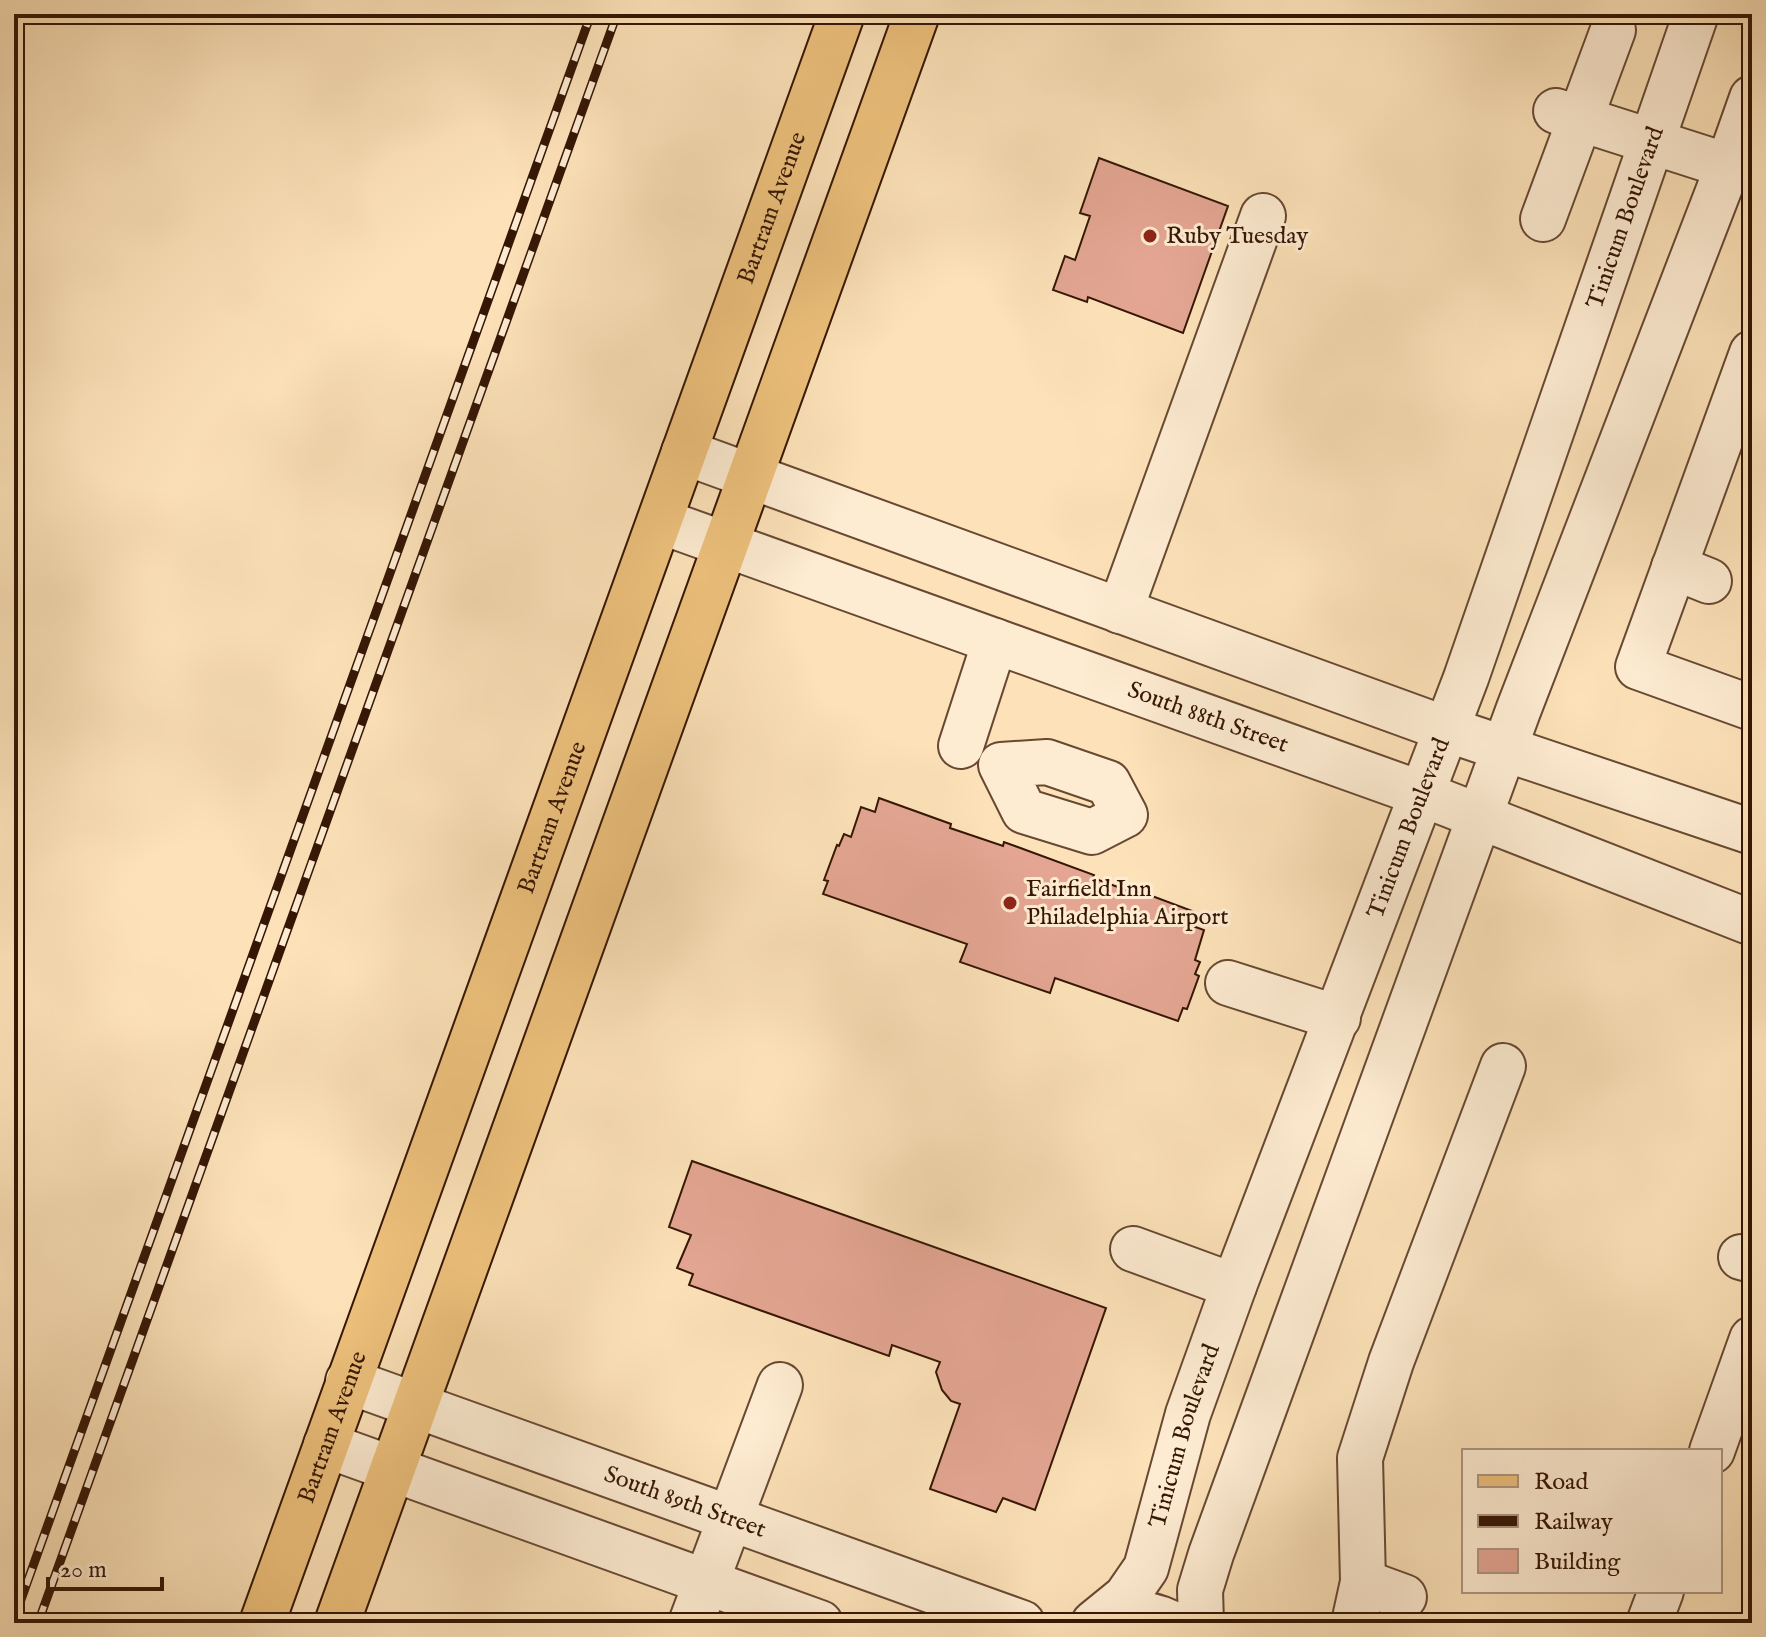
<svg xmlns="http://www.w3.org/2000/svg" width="1766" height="1637" viewBox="0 0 1766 1637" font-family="'IM FELL English',serif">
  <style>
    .building { fill: #e4a693; stroke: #351605; stroke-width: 2 }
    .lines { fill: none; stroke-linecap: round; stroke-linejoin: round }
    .minor-casing { stroke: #674932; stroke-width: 48 }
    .major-casing { stroke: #351605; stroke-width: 48 }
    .minor { stroke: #feecd2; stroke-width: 44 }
    .major { stroke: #eec17c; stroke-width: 44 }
    .rail-casing { stroke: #351605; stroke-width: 9 }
    .rail { stroke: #feecd2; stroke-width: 6; stroke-dasharray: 18; stroke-linecap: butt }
    .poi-dot { fill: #8f2418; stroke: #feecd2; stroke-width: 3 }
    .labels { text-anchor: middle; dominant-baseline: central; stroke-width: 6; stroke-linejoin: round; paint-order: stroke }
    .street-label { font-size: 24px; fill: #351605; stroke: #feecd2 }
    .poi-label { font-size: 24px; fill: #351605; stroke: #feecd2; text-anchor: start }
  </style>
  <rect width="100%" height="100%" fill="#fde2b9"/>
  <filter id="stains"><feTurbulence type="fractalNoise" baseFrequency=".0025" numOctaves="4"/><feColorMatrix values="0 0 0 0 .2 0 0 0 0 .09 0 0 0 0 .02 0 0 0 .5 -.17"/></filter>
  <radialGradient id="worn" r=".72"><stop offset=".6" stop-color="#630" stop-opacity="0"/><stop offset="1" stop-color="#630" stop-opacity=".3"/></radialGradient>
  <path class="building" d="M1099 158 1228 206 1183 333 1088 297 1087 302 1053 290 1065 256 1075 260 1090 216 1080 213Z
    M879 798 951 824 950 828 1003 846 1004 842 1094 875 1093 878 1126 890 1128 887 1195 912 1190 925 1204 930 1195 960 1200 962 1195 974 1199 976 1187 1009 1183 1008 1178 1021 1055 978 1050 993 960 962 967 944 823 894 828 881 824 880 837 845 839 846 844 834 851 837 861 807 875 812Z
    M692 1161 1106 1308 1035 1510 1003 1498 996 1512 930 1489 960 1404 951 1401 942 1390 936 1372 940 1362 892 1345 889 1356 689 1285 693 1274 677 1268 691 1235 669 1227Z"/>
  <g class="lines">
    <g class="minor-casing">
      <g id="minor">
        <path d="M1556 111 1728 166"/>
        <path d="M1543 219 1613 30"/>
        <path d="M1752 353 1638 667 1752 708"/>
        <path d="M684 452 1446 729 1752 832"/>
        <path id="s1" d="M660 521 1422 794 1752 923"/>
        <path d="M1674 567 1709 581"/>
        <path d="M1120 611 1263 216"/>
        <path d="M961 746 995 641"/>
        <path d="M1047 762 1108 783 1125 815 1092 832 1024 811 1001 765Z"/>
        <path d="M1228 983 1338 1018"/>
        <path d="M1133 1249 1234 1286"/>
        <path d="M1741 1257 1752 1260"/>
        <path id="s2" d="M348 1381 1022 1623"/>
        <path d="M326 1445 820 1623"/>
        <path d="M1712 1451 1752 1339"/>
        <path d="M1363 1582 1404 1597"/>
        <path d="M1104 1617C1128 1611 1149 1612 1171 1623"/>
        <path d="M691 1623 780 1385"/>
        <path id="s3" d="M1094 1623 1126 1597 1146 1568 1188 1414 1234 1286 1466 678 1696 14"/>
        <path d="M1201 1623 1200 1590 1211 1554 1518 711 1728 166 1752 98"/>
        <path d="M1354 1623 1363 1582 1360 1458 1391 1362 1503 1066"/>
        <path d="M1649 1623 1661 1591"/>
      </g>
    </g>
    <g class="major-casing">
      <g id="major">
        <path id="s4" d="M262 1623 842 14"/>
        <path d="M337 1623 917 14"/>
      </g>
    </g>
    <use href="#minor" class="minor"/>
    <use href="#major" class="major"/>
    <g class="rail-casing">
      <path id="rail" d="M14 1619 591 14
        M38 1623 617 14"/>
    </g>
    <use href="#rail" class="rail"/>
  </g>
  <g class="poi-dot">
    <circle cx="1150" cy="236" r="8"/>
    <circle cx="1010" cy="903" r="8"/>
  </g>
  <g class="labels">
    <g class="street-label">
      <text stroke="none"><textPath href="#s4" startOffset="1504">Bartram Avenue</textPath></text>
      <text stroke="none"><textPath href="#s3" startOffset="1510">Tinicum Boulevard</textPath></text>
      <text stroke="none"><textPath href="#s1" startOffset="582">South 88th Street</textPath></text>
      <text stroke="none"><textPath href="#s4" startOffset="856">Bartram Avenue</textPath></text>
      <text stroke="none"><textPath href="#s3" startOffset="862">Tinicum Boulevard</textPath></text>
      <text stroke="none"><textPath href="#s4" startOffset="208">Bartram Avenue</textPath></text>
      <text stroke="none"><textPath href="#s3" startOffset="214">Tinicum Boulevard</textPath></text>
      <text stroke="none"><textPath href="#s2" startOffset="358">South 89th Street</textPath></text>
    </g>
    <g class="poi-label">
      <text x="1166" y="236">Ruby Tuesday</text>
      <text x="1026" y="889">Fairfield Inn<tspan x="1026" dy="28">Philadelphia Airport</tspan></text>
    </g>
  </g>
  <rect width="1766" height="1637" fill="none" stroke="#fde2b9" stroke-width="48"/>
  <rect x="16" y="16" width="1734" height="1605" fill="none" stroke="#351605" stroke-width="4"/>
  <rect x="24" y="24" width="1718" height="1589" fill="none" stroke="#351605" stroke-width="2"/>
  <rect x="1462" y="1449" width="260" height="144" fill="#feecd2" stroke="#ae9680" stroke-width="2"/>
  <rect x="1478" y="1475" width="40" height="12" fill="#eec17c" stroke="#ae9680" stroke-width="2"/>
  <text x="1534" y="1489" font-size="24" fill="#351605">Road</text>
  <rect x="1478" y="1515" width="40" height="12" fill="#351605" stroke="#ae9680" stroke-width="2"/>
  <text x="1534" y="1529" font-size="24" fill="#351605">Railway</text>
  <rect x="1478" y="1549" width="40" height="24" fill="#e4a693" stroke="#ae9680" stroke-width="2"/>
  <text x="1534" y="1569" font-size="24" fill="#351605">Building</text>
  <path d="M48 1577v12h114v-12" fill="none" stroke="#351605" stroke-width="4"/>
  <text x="60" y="1577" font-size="24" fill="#351605" stroke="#feecd2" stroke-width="6" paint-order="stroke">20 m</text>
  <rect width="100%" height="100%" filter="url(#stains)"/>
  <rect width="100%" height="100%" fill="url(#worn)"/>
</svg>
